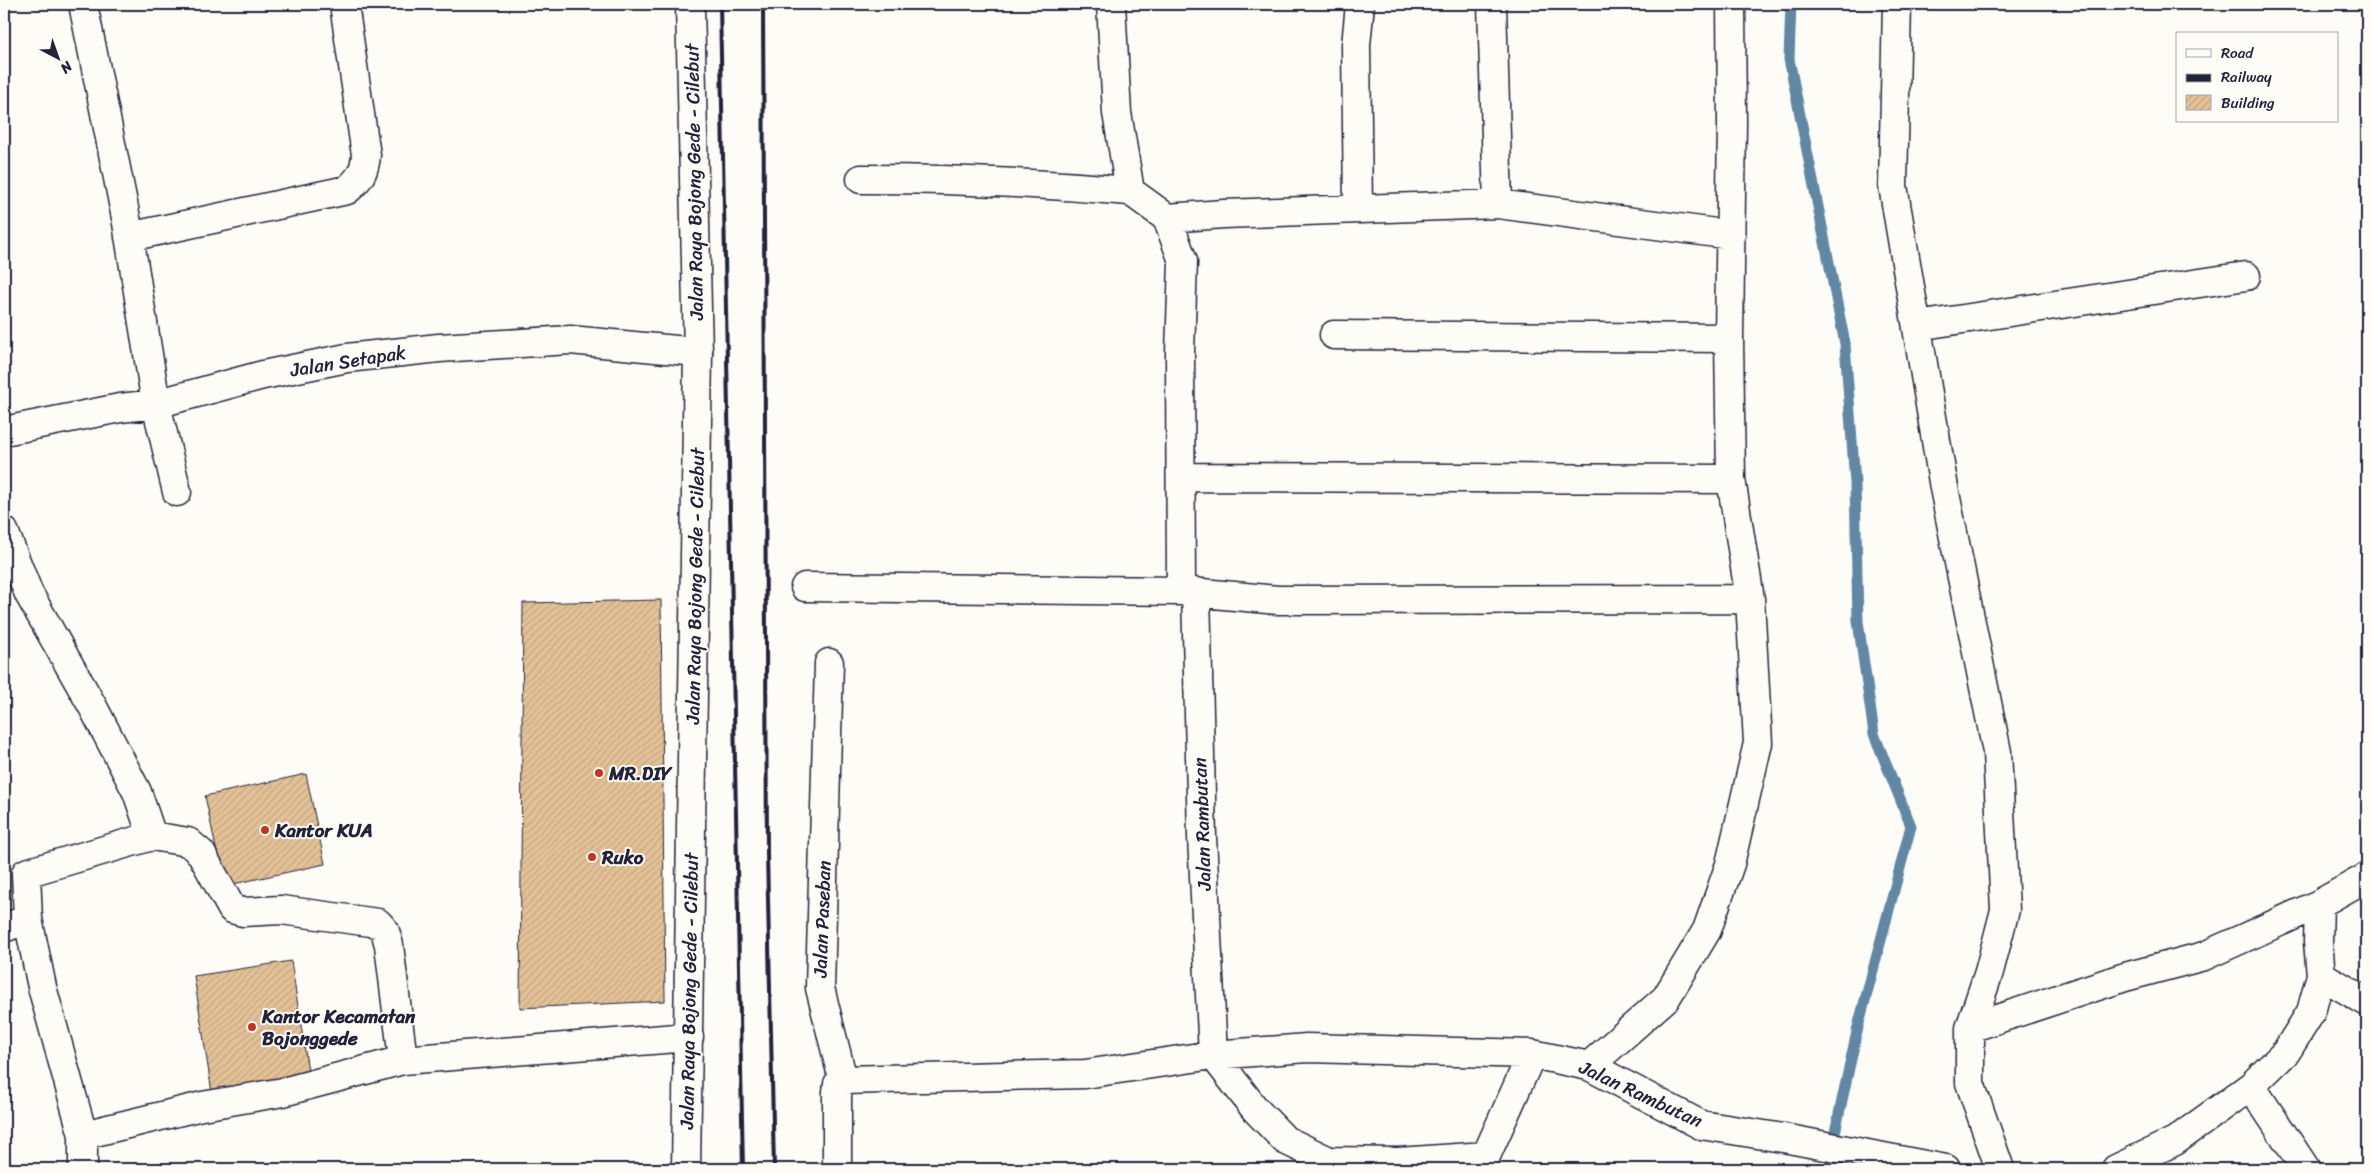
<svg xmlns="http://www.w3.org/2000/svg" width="2371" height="1173" viewBox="0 0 2371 1173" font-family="Sriracha,sans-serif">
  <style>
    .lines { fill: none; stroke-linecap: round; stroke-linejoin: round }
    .stream { stroke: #6188a5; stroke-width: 11 }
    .building { fill: url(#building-hatch); stroke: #22223b }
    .minor-casing { stroke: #22223b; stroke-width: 31 }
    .secondary-casing { stroke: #22223b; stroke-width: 31 }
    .minor { stroke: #fdfcf7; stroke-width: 28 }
    .secondary { stroke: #fdfcf7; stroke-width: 28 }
    .rail { stroke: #22223b; stroke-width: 4 }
    .poi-dot { fill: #c8321e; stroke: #fdfcf7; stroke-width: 2 }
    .labels { text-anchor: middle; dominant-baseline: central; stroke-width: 4; stroke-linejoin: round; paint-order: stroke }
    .street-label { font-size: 19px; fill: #22223b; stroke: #fdfcf7 }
    .poi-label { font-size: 19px; font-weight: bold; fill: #22223b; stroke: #fdfcf7; text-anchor: start }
  </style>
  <defs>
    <pattern id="building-hatch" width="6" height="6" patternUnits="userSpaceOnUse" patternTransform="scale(1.25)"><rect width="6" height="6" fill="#e4c196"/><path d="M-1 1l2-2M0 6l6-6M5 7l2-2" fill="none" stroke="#c3a682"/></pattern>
  </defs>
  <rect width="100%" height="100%" fill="#fdfcf7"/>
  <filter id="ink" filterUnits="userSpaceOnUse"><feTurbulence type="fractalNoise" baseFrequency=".02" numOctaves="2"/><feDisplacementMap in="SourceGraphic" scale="10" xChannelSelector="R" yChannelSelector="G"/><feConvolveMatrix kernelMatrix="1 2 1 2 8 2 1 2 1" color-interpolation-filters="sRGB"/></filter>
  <g filter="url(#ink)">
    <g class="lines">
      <path class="stream" d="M1791 4 1789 59 1845 344 1855 483 1858 621 1874 734 1911 826 1858 1027 1827 1169"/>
    </g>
    <path class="building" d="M661 600 665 1001 520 1008 523 603Z
      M306 774 325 864 224 886 205 796Z
      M291 961 309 1077 212 1093 194 976Z"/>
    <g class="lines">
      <g class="minor-casing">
        <path id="minor" d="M83 4 127 223 156 404 177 492
          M1111 4 1117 113 1130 191 1167 218 1183 261 1180 353 1181 591
          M1492 4 1498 204
          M1897 4 1893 186 1944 488 1997 752 2005 910 1989 972 1970 1028V1083L2000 1169
          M861 179C951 179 1041 183 1130 191
          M1358 209 1356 45 1360 4
          M1167 218 1224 214 1498 204 1731 235
          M129 237 347 190C359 180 365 171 366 155L344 4
          M1917 326 2246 276
          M1334 335 1729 338
          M4 431 120 408 156 404 263 375 347 358 439 348 570 340 698 352
          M1182 477 1731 479
          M4 531 29 594 93 707 137 792 152 836
          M805 587 1181 591 1278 600 1750 599
          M1196 592 1202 837 1213 1055 1255 1109 1285 1140 1329 1161 1398 1162 1486 1156
          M829 663 820 988 843 1080
          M4 928 28 919
          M2321 975 2367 1002
          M1970 1028 2125 977 2204 956 2319 904
          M1589 1066 1666 998 1707 930 1730 864 1758 743 1750 599 1731 479 1729 338 1732 122 1731 4
          M843 1080 1085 1074 1213 1055 1307 1048 1532 1054 1589 1066 1701 1125 1789 1139 1946 1169
          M2251 1086 2306 1169
          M83 1135 202 1106 283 1092 403 1060 689 1037
          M83 1169V1135L42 987 28 919 26 873 152 836 188 842 201 853 232 909 243 912 281 910 378 923 385 931 389 945 403 1060
          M837 1169V1092L838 1084 843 1080
          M1483 1169 1486 1156 1532 1054
          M2116 1169 2175 1141 2251 1086 2286 1052 2311 1012 2321 975 2318 942 2319 904 2367 877"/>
      </g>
      <g class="secondary-casing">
        <path id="secondary" d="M686 1169 698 352 690 4"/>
      </g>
      <use href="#minor" class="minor"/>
      <use href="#secondary" class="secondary"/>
      <path class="rail" d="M720 4 743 1169
        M763 4 767 854 774 1169"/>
    </g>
  </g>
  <g class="poi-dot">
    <circle cx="599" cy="773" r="5"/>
    <circle cx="265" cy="830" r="5"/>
    <circle cx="592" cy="857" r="5"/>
    <circle cx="252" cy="1027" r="5"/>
  </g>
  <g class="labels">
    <g class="street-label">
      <text transform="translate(694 182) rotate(-91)">Jalan Raya Bojong Gede - Cilebut</text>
      <text transform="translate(348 361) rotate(-9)">Jalan Setapak</text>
      <text transform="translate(695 586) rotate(-89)">Jalan Raya Bojong Gede - Cilebut</text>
      <text transform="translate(1202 824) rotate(-92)">Jalan Rambutan</text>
      <text transform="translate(822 919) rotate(-88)">Jalan Paseban</text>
      <text transform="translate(689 991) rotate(-89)">Jalan Raya Bojong Gede - Cilebut</text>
      <text transform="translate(1641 1094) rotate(25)">Jalan Rambutan</text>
    </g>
    <g class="poi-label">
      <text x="609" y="773">MR.DIY</text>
      <text x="275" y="830">Kantor KUA</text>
      <text x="602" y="857">Ruko</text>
      <text x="262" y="1016">Kantor Kecamatan<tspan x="262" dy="22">Bojonggede</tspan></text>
    </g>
  </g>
  <rect width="2371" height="1173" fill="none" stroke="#fdfcf7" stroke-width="20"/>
  <rect x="10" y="10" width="2351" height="1153" fill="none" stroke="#22223b" stroke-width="2" filter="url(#ink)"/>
  <rect x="2176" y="32" width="162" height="90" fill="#fdfcf7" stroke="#a5a5ac"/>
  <rect x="2186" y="49" width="25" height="8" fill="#fdfcf7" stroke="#a5a5ac"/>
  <text x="2221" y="58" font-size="15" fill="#22223b">Road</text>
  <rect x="2186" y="74" width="25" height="8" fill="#22223b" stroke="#a5a5ac"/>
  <text x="2221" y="82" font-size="15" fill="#22223b">Railway</text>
  <rect x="2186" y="95" width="25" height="15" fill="url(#building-hatch)" stroke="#a5a5ac"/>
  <text x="2221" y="108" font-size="15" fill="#22223b">Building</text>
  <g transform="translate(58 58) rotate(139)" stroke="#fdfcf7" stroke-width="4" paint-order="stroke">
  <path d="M0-4L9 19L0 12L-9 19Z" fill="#22223b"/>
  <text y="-8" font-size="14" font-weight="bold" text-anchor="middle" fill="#22223b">N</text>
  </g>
</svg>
